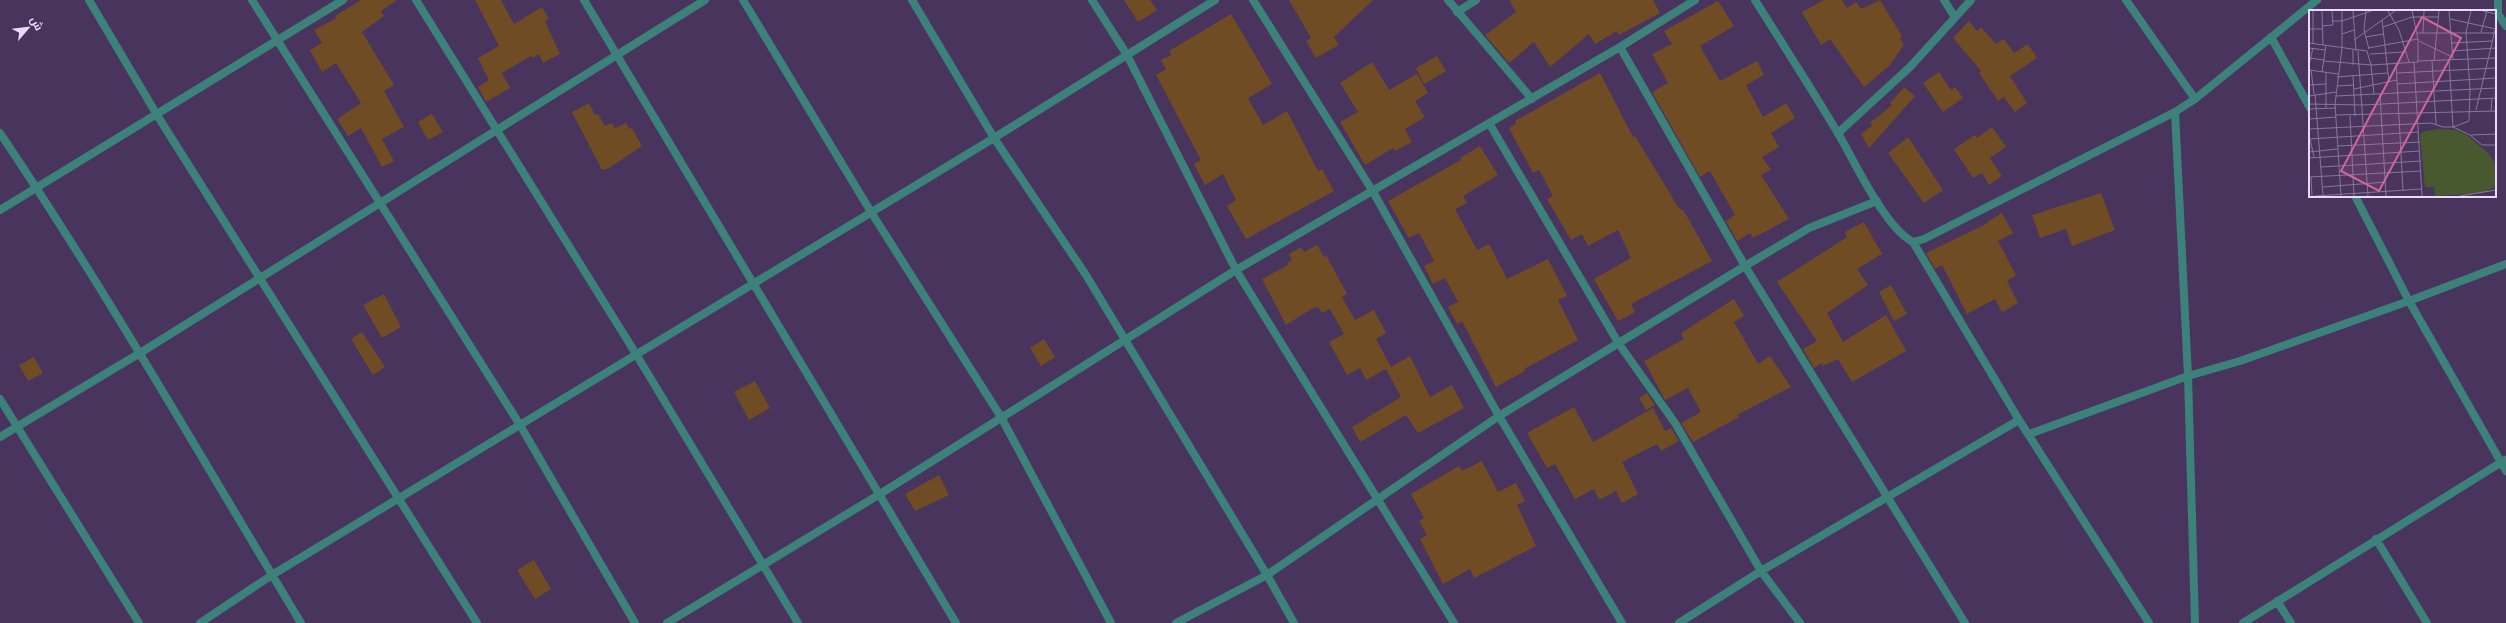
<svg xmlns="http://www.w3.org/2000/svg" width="2506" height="623" viewBox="0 0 2506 623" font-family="'Archivo Narrow',Cairo,sans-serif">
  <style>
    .building { fill: #704c25 }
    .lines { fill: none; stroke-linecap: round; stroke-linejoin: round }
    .minor { stroke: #3c827a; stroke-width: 8 }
    .tertiary { stroke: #3c827a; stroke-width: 8 }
    .inset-road { fill: none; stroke: #88779a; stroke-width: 1 }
    .view { fill: #d16699; fill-opacity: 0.15; stroke: #d16699; stroke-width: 2 }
    .inset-edge { fill: none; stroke: #e8dcf6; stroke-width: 2 }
  </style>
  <rect width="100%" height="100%" fill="#48345d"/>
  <path class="building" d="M361 0H397L381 11 384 16 362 32 394 85 384 91 404 127 382 139 394 161 382 167 361 128 348 136 337 119 361 103 336 63 322 72 310 50 322 43 314 30 337 18 335 16Z
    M475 0H501L514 24 542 7 549 19 545 21 560 54 543 63 539 54 532 58 531 56 502 73 510 88 486 102 478 87 489 80 478 58 499 46Z
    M1124 0H1150L1157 10 1138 22Z
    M1289 0H1373L1334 37 1339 45 1316 58 1306 41 1311 38Z
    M1509 0H1653L1660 13 1619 35 1617 31 1595 44 1589 34 1550 67 1534 42 1509 63 1485 35 1516 12Z
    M1824 0H1842L1847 8 1856 2 1861 9 1880 0 1902 36 1900 38 1904 45 1889 66 1864 87 1830 39 1821 45 1802 12Z
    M1718 1 1734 26 1700 46 1720 81 1757 61 1764 75 1746 85 1763 117 1786 103 1795 118 1771 133 1779 147 1762 157 1771 170 1761 175 1789 219 1753 238 1750 233 1737 241 1726 221 1735 215 1710 171 1700 177 1652 92 1668 83 1652 54 1672 44 1664 31Z
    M1231 14 1272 84 1248 98 1263 125 1287 111 1318 171 1322 169 1334 191 1246 239 1227 206 1236 200 1223 174 1205 185 1194 164 1201 160 1156 75 1166 69 1161 60 1171 55 1169 51Z
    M1969 21 1977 31 1981 27 1996 44 2004 39 2014 53 2028 44 2037 58 2010 76 2027 103 2015 112 2004 97 1998 101 1979 73 1981 71 1953 38Z
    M1437 56 1446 71 1424 84 1416 68Z
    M1372 62 1389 90 1417 74 1428 93 1415 101 1425 117 1405 129 1412 142 1395 151 1393 148 1365 165 1340 122 1358 112 1340 83Z
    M1939 72 1951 90 1955 87 1963 98 1943 112 1923 83Z
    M1600 73 1633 137 1635 136 1680 210 1682 209 1688 218 1712 261 1631 304 1635 312 1618 321 1594 279 1631 258 1618 230 1588 246 1582 234 1571 240 1547 199 1553 196 1539 170 1533 173 1509 128 1516 124 1515 121Z
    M1904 87 1915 96 1869 148 1861 134 1872 126 1870 123 1892 105 1890 103Z
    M589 103 595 115 598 114 605 126 612 123 615 128 626 123 629 129 632 128 642 146 609 168 602 170 572 112Z
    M432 114 443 132 428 140 418 122Z
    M1992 127 2006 147 1990 158 2002 176 1989 185 1982 173 1973 178 1954 149 1975 135 1977 138Z
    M1908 137 1943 190 1924 203 1888 153Z
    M1480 146 1498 175 1463 196 1467 203 1455 209 1477 250 1489 244 1507 279 1548 259 1567 296 1558 300 1578 340 1524 369 1525 371 1496 387 1462 321 1457 324 1448 307 1458 302 1445 278 1433 284 1424 266 1434 261 1419 233 1409 238 1388 201 1461 160 1460 158Z
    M2101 193 2115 230 2072 246 2066 229 2040 238 2032 215Z
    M2002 213 2013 233 1998 241 2016 275 2007 281 2018 303 2002 312 1995 299 1967 314 1942 265 1935 269 1926 253 1988 223 1987 222Z
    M1864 222 1882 254 1857 269 1868 285 1827 313 1843 342 1886 315 1906 351 1852 382 1838 359 1823 366 1822 363 1814 368 1803 349 1817 341 1777 282 1847 237 1845 232Z
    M1317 245 1324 257 1326 255 1347 294 1342 297 1355 320 1374 310 1386 333 1376 339 1391 367 1410 356 1430 397 1452 385 1464 408 1418 433 1406 415 1360 442 1352 427 1401 397 1386 369 1366 380 1360 368 1347 375 1329 342 1344 334 1330 309 1322 313 1318 307 1313 308 1286 325 1262 279 1288 265 1287 263 1292 260 1289 254 1301 247 1304 252Z
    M1891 285 1907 314 1894 321 1879 292Z
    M384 294 401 327 382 338 363 305Z
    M1734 299 1744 316 1734 322 1758 364 1770 356 1791 387 1737 415 1739 417 1693 442 1681 423 1701 412 1688 388 1665 400 1644 361 1684 339 1681 333Z
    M362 332 385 367 373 375 351 339Z
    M1044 339 1055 357 1041 366 1030 348Z
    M34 357 43 373 28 381 19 365Z
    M755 381 770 408 749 420 734 392Z
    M1647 393 1655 405 1646 410 1639 398Z
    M1574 407 1593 442 1653 408 1665 431 1671 428 1679 441 1661 451 1657 444 1622 462 1638 494 1622 503 1616 491 1599 500 1594 489 1575 499 1555 464 1547 468 1527 433Z
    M1482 461 1498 492 1516 483 1525 501 1517 505 1536 546 1474 578 1470 569 1443 584 1420 539 1427 535 1419 521 1424 518 1411 494 1459 466 1462 471Z
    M939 475 949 495 915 511 905 494Z
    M534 560 551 589 535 599 517 570Z"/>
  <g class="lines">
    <path class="minor" d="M89 0 157 115 477 623
      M252 0 520 425 635 623
      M416 0 636 354 798 623
      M584 0 956 623
      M743 0 871 212 1001 417 1111 623
      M912 0 994 138 1086 275 1267 575
      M1092 0 1127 55 1236 270 1454 623
      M1253 0 1372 190 1499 416 1622 623
      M1448 0 1532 99
      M1944 0 1954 16
      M2126 0 2195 99
      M2498 0V14L2506 26
      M1457 12 1476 0
      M2271 37 2310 108
      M1620 47 1745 266 1965 623
      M2175 112 2188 376 2195 623
      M1489 123 1619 344 1675 423 1761 571 1800 623
      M0 133C107 292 202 459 301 623
      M1838 133 1910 67 1971 0
      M2355 196 2409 301 2506 471
      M0 210 343 0
      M1913 242 2019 420 2149 623
      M0 399 139 623
      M2029 434 2188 376 2240 361 2409 301 2506 264
      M0 437 140 353 705 0
      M2376 539 2427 623
      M2277 601 2291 623
      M200 623 272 575 994 138 1215 0
      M667 623 880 494 1236 270 1620 47 1695 0
      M1679 623 1761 571 2019 420
      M2243 623 2505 460"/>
    <path class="tertiary" d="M1755 0C1783 45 1812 89 1839 135 1855 162 1885 228 1913 242L1924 239 2175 112 2195 99 2317 0
      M1267 575 1294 623
      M1176 623 1267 575 1499 416 1745 266 1809 228 1877 201"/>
  </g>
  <g transform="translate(2309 10)">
    <rect width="187" height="187" fill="#48345d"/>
    <path d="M129 119 148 120 159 126 180 144 187 156V176L174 183 126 186 125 177H116L111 125 113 122Z" fill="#49592f"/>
    <path class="inset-road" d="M4 1V34M13 1 14 35M44 1 47 41M57 1 55 20 60 39M79 1 90 20 100 52M140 1 144 49M174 1 187 4M141 9 187 19M73 10 80 72M23 11H33L62 1M13 16 24 15 23 1M74 17 103 7H130M0 19H13M172 22 178 1M108 23H185M114 23 115 1M33 24 45 20M56 27 75 24M45 30 86 1M110 31 143 47M0 33 58 41 62 55 109 52V29L103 1M142 33 183 31M0 38 16 40M59 38 109 29M44 40V55M49 41 59 186M143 41 187 38M61 44 96 42M0 48 15 50M140 49 144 117 161 125 173 135H187M15 51 62 55 65 84M109 51 187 48M123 51 127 114M125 51 130 1M105 52 113 186M87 53 94 181M0 55 4 38M0 60 29 64M2 60 5 84M13 62 17 35M88 63 187 58M44 66 46 106M28 67 79 63M88 74 187 68M0 75 17 74M28 76 45 75M45 79 88 70M6 84 14 186M71 84 77 186M0 86 27 82M27 86 187 78M0 94 54 95 187 88M17 98V63M0 99 27 98M167 100 187 16M182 101 183 88M27 105 187 101M41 106 45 186M0 109 27 107M0 119 122 113 134 117H144L160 111 161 79 157 22 162 1M162 125 187 124M0 129 110 122M1 129 5 147M28 136 111 132M0 142 28 139M0 148 111 141M12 157 112 151M0 167 112 161M2 167 3 186M14 177 77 172M6 186 112 179M32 186 26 94 33 38V1M151 186 187 180"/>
    <path class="view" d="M113 7 152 28 70 181 32 161Z"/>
    <rect width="187" height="187" class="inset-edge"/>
  </g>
  <g transform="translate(28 28) rotate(62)" stroke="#48345d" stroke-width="3" paint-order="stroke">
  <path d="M0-3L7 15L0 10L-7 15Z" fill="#e8dcf6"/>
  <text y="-6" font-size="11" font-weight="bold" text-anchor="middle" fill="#e8dcf6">ش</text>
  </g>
</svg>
